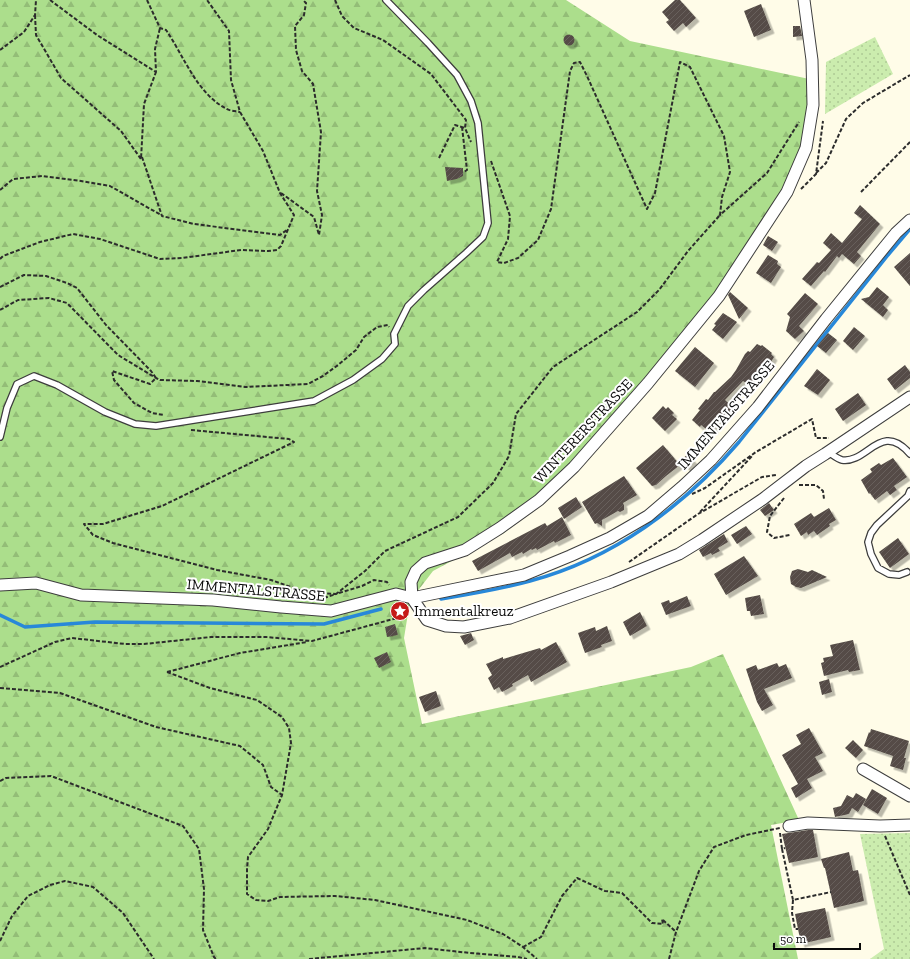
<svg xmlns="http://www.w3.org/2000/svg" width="910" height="959" viewBox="0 0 910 959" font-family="'Zilla Slab',serif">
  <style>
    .grass { fill: url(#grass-dots) }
    .forest { fill: url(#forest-firs) }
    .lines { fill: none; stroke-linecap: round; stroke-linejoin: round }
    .stream { stroke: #2888d9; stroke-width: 3.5 }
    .building { fill: url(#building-hatch); filter: url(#shadow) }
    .lane-casing { stroke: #3d3d3d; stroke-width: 8 }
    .street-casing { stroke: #3d3d3d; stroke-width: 13 }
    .path { stroke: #2c2c2c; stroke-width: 2; stroke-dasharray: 4 2; stroke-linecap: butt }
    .lane { stroke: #fff; stroke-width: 5.5 }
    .street { stroke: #fff; stroke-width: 11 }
    .labels { text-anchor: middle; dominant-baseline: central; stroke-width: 4; stroke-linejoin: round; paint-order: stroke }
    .street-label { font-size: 15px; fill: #0a0a0a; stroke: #fff }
    .poi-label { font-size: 15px; fill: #0a0a0a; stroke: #fff; text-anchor: start }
  </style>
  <defs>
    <pattern id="grass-dots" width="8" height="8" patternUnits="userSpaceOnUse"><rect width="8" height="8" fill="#cbecae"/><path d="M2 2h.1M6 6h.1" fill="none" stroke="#adc994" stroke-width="1.8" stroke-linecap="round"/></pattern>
    <pattern id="forest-firs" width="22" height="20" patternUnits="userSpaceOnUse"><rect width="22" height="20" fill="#acde8c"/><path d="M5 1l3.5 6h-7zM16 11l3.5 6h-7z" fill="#93bd77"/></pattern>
    <pattern id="building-hatch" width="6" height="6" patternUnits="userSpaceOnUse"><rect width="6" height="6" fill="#544c46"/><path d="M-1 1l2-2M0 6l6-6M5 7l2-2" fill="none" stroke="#68615c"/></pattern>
    <filter id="shadow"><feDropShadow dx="3.5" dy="3.5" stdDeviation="0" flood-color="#0004"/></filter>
  </defs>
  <rect width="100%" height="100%" fill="#fffce8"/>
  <path class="grass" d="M875 37 893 74 825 114 826 62Z
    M910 833V959H870L884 949 860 834Z"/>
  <path class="forest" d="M0 0H566L630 41 814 80 808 148 719 297 578 470 504 533 433 571 410 601 404 638 422 724 691 667 723 654 799 820 771 825 798 959H0Z"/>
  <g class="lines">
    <path class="stream" d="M441 599C471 594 501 589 530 581 613 559 684 506 739 442L888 255 910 229
      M0 615 25 627 95 622 324 624 381 609"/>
  </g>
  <path class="building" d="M675 0H680L696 18 686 27 683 23 674 31 666 22 669 20 662 12Z
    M761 4 771 30 754 37 744 11Z
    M793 26H800L802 36 793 37Z
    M563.5 40a5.5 5.5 0 1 1 11 0a5.5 5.5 0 1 1-11 0Z
    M445 167 463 168V176L457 179 447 181Z
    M860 205 880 224 857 252 861 256 854 264 842 254 839 258 837 256 825 272 824 271 811 286 802 279 817 262 819 263 831 250 823 243 831 233 842 243 862 219 854 213Z
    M768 236 778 242 772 251 763 245Z
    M910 253V286L894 267Z
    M768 255 778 261 777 264 781 267 771 283 756 273Z
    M877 287 889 297 883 305 888 310 883 317 861 299 869 297Z
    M730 292 748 308 739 319 728 295Z
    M805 293 818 304 799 326 804 331 795 339 786 331 790 317 787 314Z
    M723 313 737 322 723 339 712 330 716 325 714 324Z
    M854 327 865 336 853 350 843 341Z
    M828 333 837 340 826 353 817 346Z
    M757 344 761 346 762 345 772 353 771 354 774 357 769 365 766 367 758 380 751 386 743 381 725 400 732 406 731 410 729 413 725 414 721 419 716 425 714 431 710 432 701 425 700 427 692 420 700 410 698 409 706 399 708 400 714 392H715L731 377 736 370 745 354 748 351 750 352Z
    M695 347 714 363 695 387 675 371Z
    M905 365 910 372V378L895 390 887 379Z
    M817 369 830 380 818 395 804 386Z
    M858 393 866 405 843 421 835 409Z
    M663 406 666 409 668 407 674 413 672 415 677 419 665 431 652 418Z
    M663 445 680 465 666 476 656 485 652 486 636 468Z
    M688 454 694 461 687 468 680 461Z
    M893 458 907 477 894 486 897 490 890 495 887 491 875 500 870 493 869 494 861 480 872 472 870 469 879 463 881 465Z
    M624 476 637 495 623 503 624 505V510L620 512 618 511 602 520V526L597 523 595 524 582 502Z
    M576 497 582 507 564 519 558 508Z
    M769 503 774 510 765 516 760 510Z
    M829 508 836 520 829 524 830 526 817 535 814 531 808 535 807 532 801 536 794 524 811 513 814 517Z
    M562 517 571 535 555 543 554 541 537 550 536 548 532 550 531 549 523 554 522 552 512 557 510 553 478 571 472 561 545 523 547 526Z
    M746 526 752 534 737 544 731 535Z
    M724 534 728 542 718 548 720 551 712 555 711 553 703 557 699 550Z
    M898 538 909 554 890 568 879 552Z
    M744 556 758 576 726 595 714 574Z
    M798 569 808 572 812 570 827 577 801 588 796 587 791 584 790 577 792 571Z
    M760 595 764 614 751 616 750 611H747L745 598Z
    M687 596 691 606 666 615 661 603 669 600 670 603Z
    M640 612 647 626 630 636 623 622Z
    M395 624 398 635 387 637 385 627Z
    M607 626 612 641 601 645 602 647 585 653 578 633 595 627 596 631Z
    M471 633 474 640 465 645 460 636Z
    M853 640 860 670 849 672 848 670 824 676 821 663 824 662 823 658 833 656 830 645Z
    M556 642 567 662 531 682 528 675 512 684 513 686 502 692 499 687 494 690 488 678 492 675 486 664 503 657V659L540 648 541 650Z
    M387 652 391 662 379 668 374 658Z
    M777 663 779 667 786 664 792 678 764 689 773 705 762 711 757 702 746 669 756 665 758 670Z
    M829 679 832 692 822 695 819 682Z
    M436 691 441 706 425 712 419 697Z
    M809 728 823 753 815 757 823 771 807 779 812 788 796 798 791 788 798 784 782 755 801 744 796 735Z
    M871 729 909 741 904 758H906L903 770 890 766 893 756 864 746 869 732 870 733Z
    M853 740 863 750 856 758 845 748Z
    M872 789 887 798 878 814 863 805Z
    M856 793 866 799 858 812 852 808 849 814 835 817 833 808 841 806 847 795 853 798Z
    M808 830H813L818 857 789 863 782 834Z
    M849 852 853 871 858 870 864 901 834 908 825 868H824L821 859Z
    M825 908 831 937 801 944 795 914Z"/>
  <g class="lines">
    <g class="lane-casing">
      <path id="lane" d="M0 437 7 408 17 384 34 376 57 385 105 412 135 424 156 426 314 401 353 380 382 359 395 344 394 334 408 306 424 290 466 253 483 237 488 223 478 123 471 101 457 75 428 43 386 0
        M828 452C832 454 837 459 842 460 867 464 881 420 910 454
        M907 572 899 575 889 574 878 568 871 554 868 542 871 533 877 525 908 496 910 491"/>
    </g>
    <g class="street-casing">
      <path id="street" d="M804 0 812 60 813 105 806 148 787 192 719 296 648 383 574 467 539 500 500 528 465 550 425 563 416 571 411 582 412 598 427 620 446 626 464 627 510 618 611 582 679 554 702 540 763 499 806 466 825 454 910 397
        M0 585 36 583 81 595 213 600 281 607 331 611 396 594 412 598 524 575 570 556 610 538 648 516 682 487 711 460 758 407 826 319 896 233 910 220
        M863 769 910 796
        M789 826 808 823 880 826 910 825"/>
    </g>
    <path class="path" d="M50 0 97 35 156 72 155 49 160 28
      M147 0 160 28 166 30C184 56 196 92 225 108 229 111 235 111 240 112
      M335 0 342 16 354 28 383 40 431 74 466 120 465 128 471 142
      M35 15 36 35 61 78 121 131 141 159 144 104 156 72
      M0 50 24 32 35 15 36 0
      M462 127 467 170 464 172
      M142 157 162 216 194 224 280 235 288 229
      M439 158 455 125 465 128
      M491 161 510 216 508 239 497 262 504 263 518 258 538 240 551 209 570 71 574 63 580 62 587 76 647 209 655 193 680 62 690 67 724 136 730 172 722 197 720 215 767 173 799 122
      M816 173 826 163 846 119 863 103 910 75
      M801 189 816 174 823 121
      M0 190 13 179 42 176 81 181 110 186 161 215
      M861 192 910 142
      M281 193 314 217 319 235 322 215 317 191 321 132 313 84 302 71 296 50 295 26 304 15 306 3 303 0
      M0 259 3 256 40 242 73 234 100 239 160 259 182 258 241 250 268 251 277 250 281 246 294 215 280 193 263 151 240 112 231 80 229 31 207 0
      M0 287 24 275 46 276 67 283 77 288 106 325 151 371 156 378 150 384 112 371 114 380 134 403 152 413 164 415
      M0 310 18 300 49 298 67 303 118 355 156 378 160 380 197 381 245 387 308 384 323 376 338 365 356 350 364 337 377 327 388 325 389 327
      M191 430 289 439 294 442 162 506 103 524H84L93 535 113 543 217 570 271 580 305 592 336 594 362 586 374 580 387 582 389 585
      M799 485H816L823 491 824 499
      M692 494 705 488 756 452 812 419 816 438H829
      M784 498 770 516 767 532 774 538 790 535
      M700 512 753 455
      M629 562 698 514 762 477 776 475
      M324 598 336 594 365 571 385 551 458 517 493 483 509 456 516 414 553 367 637 312 659 290 688 251 720 215
      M0 667 55 642 72 638 125 644H144L211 637H266L312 641 397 618 405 607
      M167 672 210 688 257 700 282 717 289 728 291 743 282 795 268 829 248 857 247 869V894L256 900 268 901 280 897 335 896 375 900 467 920 503 934 523 947 537 959
      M167 672 240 653 307 642
      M0 688 60 693 156 727 240 746 263 765 271 787 282 795
      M0 781 6 778 51 776 183 826 199 849 204 889 203 930 214 957 216 959
      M780 833 782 849 785 848
      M885 836 910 895
      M782 849 793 900 831 892
      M793 900 792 913 795 929H798
      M0 941 12 916 28 896 50 885 65 881 93 887 123 913 154 959
      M523 947 541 937 562 896 577 878 605 891 622 893 652 923 663 924 662 919 676 932
      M309 959 425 948 470 953 518 957 527 959
      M669 959 676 932 699 871 714 847 746 835 780 828"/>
    <use href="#lane" class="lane"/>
    <use href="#street" class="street"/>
  </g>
  <defs>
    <g id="sight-disc" transform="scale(1)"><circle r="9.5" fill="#c51a18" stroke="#fff"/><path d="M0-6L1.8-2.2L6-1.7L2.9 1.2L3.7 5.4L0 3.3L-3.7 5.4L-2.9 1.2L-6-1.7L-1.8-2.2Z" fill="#fff"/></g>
  </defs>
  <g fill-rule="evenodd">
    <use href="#sight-disc" x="400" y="611"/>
  </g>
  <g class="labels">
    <g class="street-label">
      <text transform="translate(726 415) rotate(-49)">IMMENTALSTRASSE</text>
      <text transform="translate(583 431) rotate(-47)">WINTERERSTRASSE</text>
      <text transform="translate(256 590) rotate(5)">IMMENTALSTRASSE</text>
    </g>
    <g class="poi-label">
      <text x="414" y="611">Immentalkreuz</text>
    </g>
  </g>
  <path d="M774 943v6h86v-6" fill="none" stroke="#0a0a0a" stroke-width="2"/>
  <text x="780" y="943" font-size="12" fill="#0a0a0a" stroke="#ffffff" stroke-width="3" paint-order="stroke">50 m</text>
</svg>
